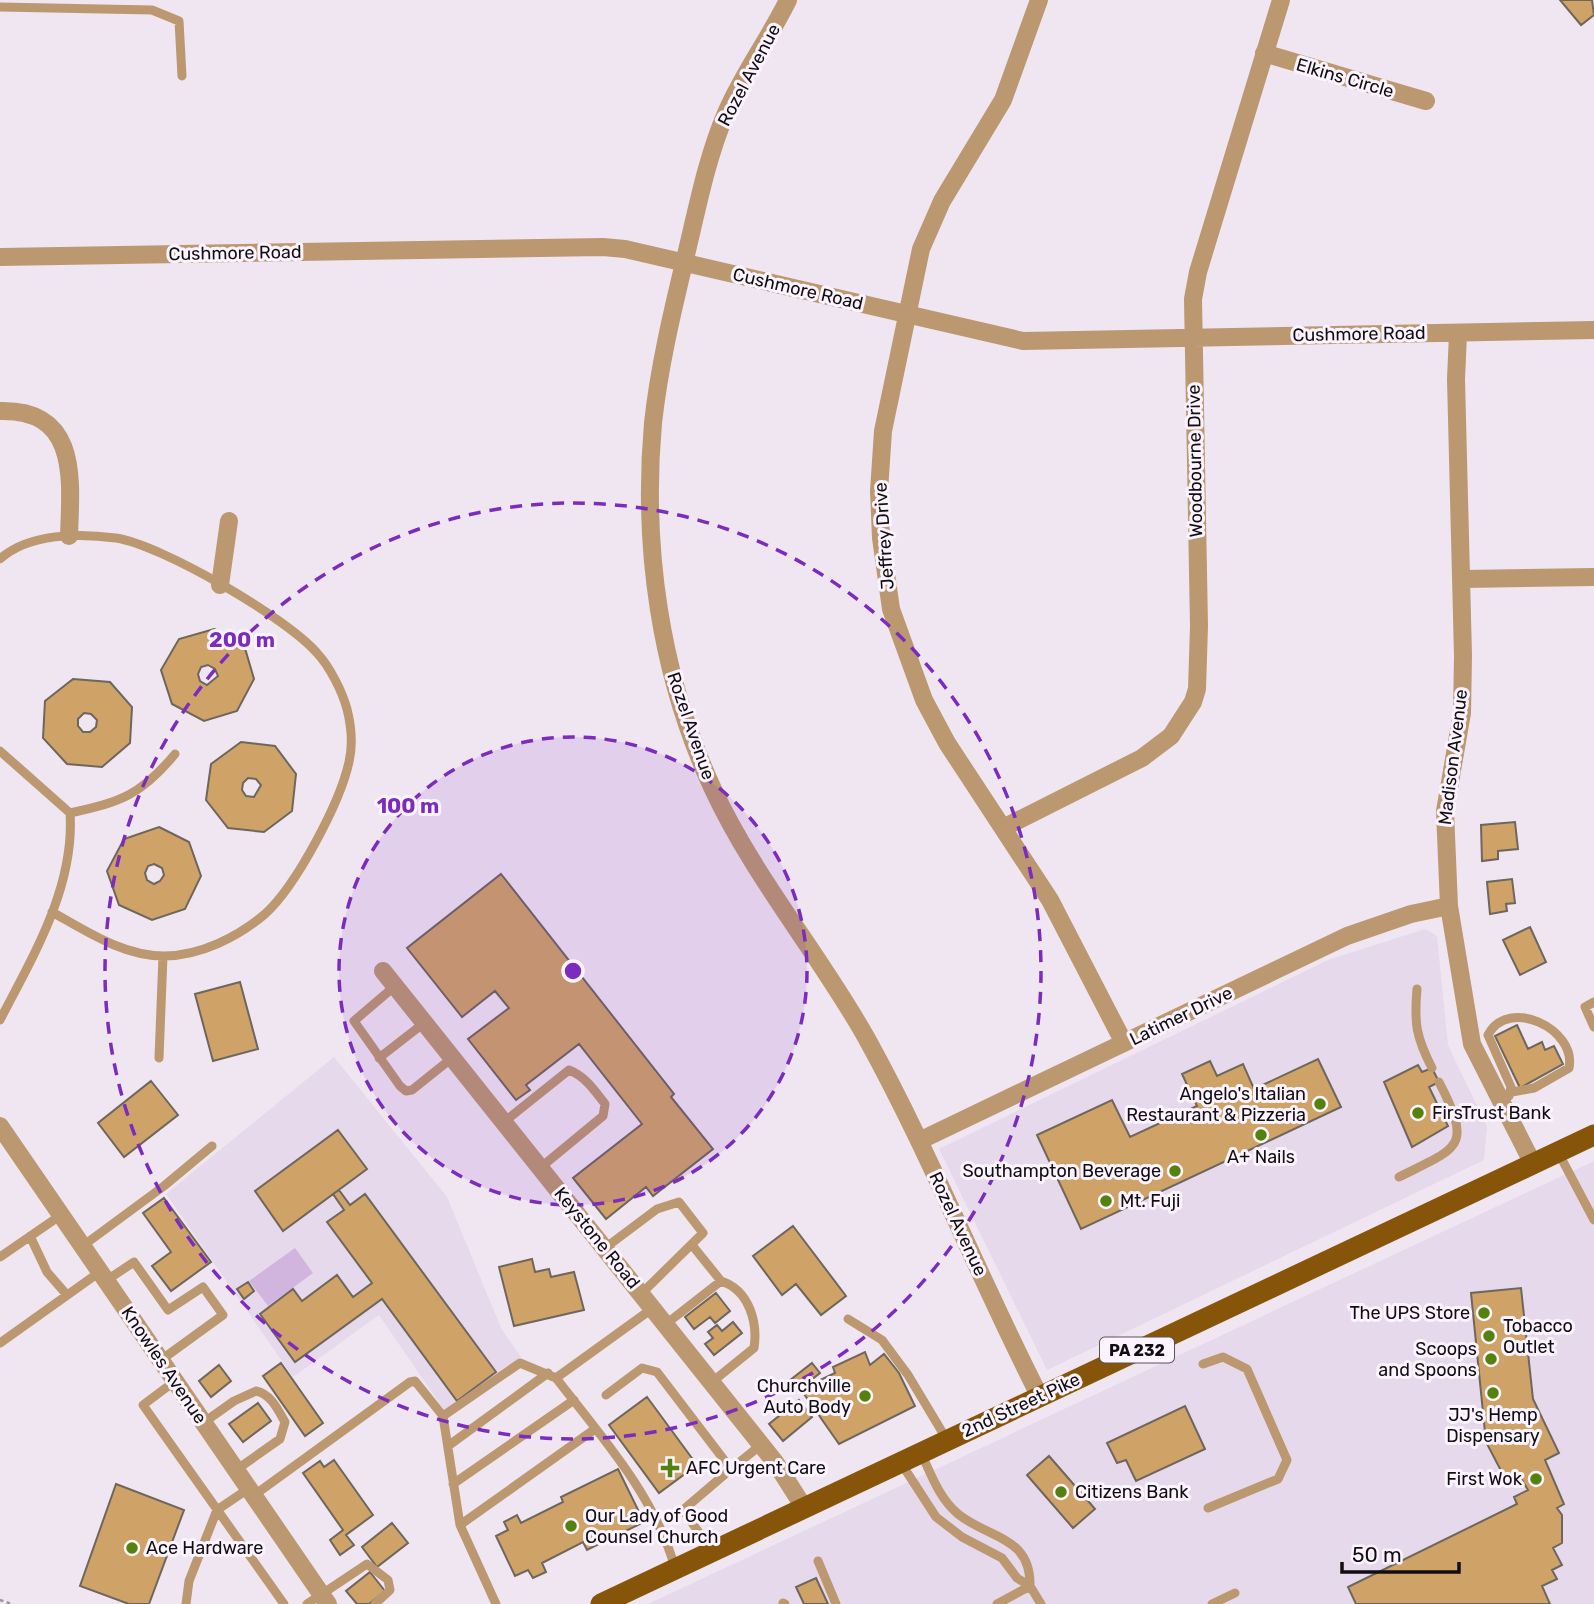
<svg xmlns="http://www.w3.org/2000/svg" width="1594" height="1604" viewBox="0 0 1594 1604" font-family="Rubik,sans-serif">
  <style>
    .built { fill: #e6d9eb }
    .green { fill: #d2b5de }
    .building { fill: #cfa368; stroke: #6e665c; stroke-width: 2; fill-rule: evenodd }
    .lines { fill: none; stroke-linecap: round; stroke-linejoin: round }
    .path { stroke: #99929b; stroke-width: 2.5; stroke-dasharray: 3.5 3.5; stroke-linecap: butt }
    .lane { stroke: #bb9870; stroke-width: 9 }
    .street { stroke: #bb9870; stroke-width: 18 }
    .primary { stroke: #865509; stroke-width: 21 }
    .ring { fill: none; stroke: #7b2cbf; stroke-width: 3.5; stroke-dasharray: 12 9 }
    .poi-dot { fill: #55820f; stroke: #fbf4fe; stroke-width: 2.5 }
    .labels { text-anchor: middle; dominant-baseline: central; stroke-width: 6; stroke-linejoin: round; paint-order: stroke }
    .shield { fill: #fbf4fe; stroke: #575359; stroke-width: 2 }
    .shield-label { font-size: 16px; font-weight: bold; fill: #110e12 }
    .street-label { font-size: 18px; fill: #110e12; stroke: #fbf4fe }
    .poi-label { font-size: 18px; fill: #110e12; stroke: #fbf4fe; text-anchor: start }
    .centre { fill: #7b2cbf; stroke: #fbf4fe; stroke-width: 3.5 }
    .ring-label { font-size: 21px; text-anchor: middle; font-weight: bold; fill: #7b2cbf; stroke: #fbf4fe; stroke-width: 6; stroke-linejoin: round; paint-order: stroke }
  </style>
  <rect width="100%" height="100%" fill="#efe6f2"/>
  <path class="built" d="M1425 929 1437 936 1448 1045 1487 1127 1484 1160 1047 1370 939 1149 1328 960Z
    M334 1057 447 1197 502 1330 521 1357 444 1410 379 1315 293 1377 166 1194Z
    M1594 1161V1604H648L1173 1358Z"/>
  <path class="green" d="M295 1248 313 1273 268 1306 249 1281Z"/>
  <path class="building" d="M1560 0H1592L1594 15 1581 25Z
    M214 629 244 645 254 679 237 711 204 721 172 704 161 670 179 639ZM208 665 215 669 218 676 207 685 200 681 198 674 201 667Z
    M73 679 110 682 132 707 130 743 102 767 67 764 43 738 45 701ZM84 713 91 714 97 720 96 727 90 732H83L78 726V719Z
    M241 742 275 746 296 774 292 811 264 832 228 828 206 800 211 764ZM248 778 256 779 261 785 254 797 246 796 242 790 243 783Z
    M1515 822 1518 849 1498 851V859L1482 861 1481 825Z
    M159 827 189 842 201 876 185 909 152 920 119 905 107 871 124 839ZM154 864 162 868 164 875 160 881 154 884 147 880 145 873 148 866Z
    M501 874 674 1094 671 1097 713 1149 653 1196 646 1187 606 1219 573 1178 642 1124 579 1044 526 1085 530 1090 516 1100 468 1039 509 1008 495 991 462 1017 407 948Z
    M1512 879 1515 903 1506 904 1507 911 1490 914 1487 882Z
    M1530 927 1546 962 1520 975 1503 940Z
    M240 982 258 1049 213 1061 195 994Z
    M1517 1025 1528 1049 1542 1042 1545 1050 1554 1046 1563 1064 1520 1088 1495 1036Z
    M1318 1059 1341 1107 1081 1229 1037 1135 1112 1100 1130 1137 1197 1106 1182 1074 1210 1061 1217 1076 1243 1064 1254 1089Z
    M1418 1065 1422 1072 1432 1068 1439 1082 1429 1087 1448 1126 1412 1147 1384 1082Z
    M151 1081 178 1115 124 1157 98 1123Z
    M338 1130 367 1169 283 1231 255 1191Z
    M339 1190 350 1205 365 1194 496 1372 457 1401 382 1299 295 1362 260 1314 293 1289 302 1301 337 1275 353 1297 372 1283 327 1222 344 1210 333 1194Z
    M164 1198 211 1262 171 1291 152 1266 171 1252 143 1213Z
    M793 1226 846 1296 821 1315 796 1284 782 1295 753 1256Z
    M532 1259 535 1272 549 1269 551 1277 574 1272 584 1310 514 1326 499 1267Z
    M248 1282 254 1291 244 1299 237 1289Z
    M1521 1288 1533 1399 1559 1453 1545 1460 1564 1504 1557 1508 1562 1515V1543L1553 1548 1562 1565 1552 1570 1557 1579 1542 1586 1550 1604H1356L1348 1587 1517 1504 1514 1497 1528 1490 1522 1480 1509 1486 1486 1442 1471 1293Z
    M716 1293 730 1311 715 1323 710 1317 694 1329 685 1317Z
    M733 1322 742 1333 714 1355 705 1344 713 1338 708 1332 717 1325 722 1331Z
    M865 1352 870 1365 884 1354 899 1373 915 1406 839 1444 804 1394 820 1387 818 1381 835 1373 833 1367Z
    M281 1363 323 1423 305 1436 263 1376Z
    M812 1363 820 1373 797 1391 789 1381Z
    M219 1365 231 1381 211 1397 199 1381Z
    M647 1397 697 1465 659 1493 609 1425Z
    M799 1400 812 1417 783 1441 769 1424Z
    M258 1403 271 1421 243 1442 229 1424Z
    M1185 1406 1205 1449 1136 1481 1126 1460 1117 1463 1107 1443Z
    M1049 1456 1095 1509 1073 1528 1027 1475Z
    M334 1460 373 1515 346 1535 354 1545 340 1555 330 1540 343 1530 303 1473 320 1461 324 1467Z
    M618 1469 644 1522 587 1550 583 1542 542 1563 546 1572 533 1578 528 1570 515 1576 496 1536 508 1530 504 1522 517 1515 521 1523 563 1502 561 1497Z
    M116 1484 184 1510 149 1604H129L80 1586Z
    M392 1523 408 1543 377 1567 362 1547Z
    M370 1572 385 1591 369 1604H357L346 1591Z
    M816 1578 828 1604H804L796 1587Z"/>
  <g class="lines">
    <path class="path" d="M0 1600 12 1604"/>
    <path class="lane" d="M0 7 152 10 179 21 182 76
      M0 559C29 533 79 533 116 538 162 545 287 618 317 653 330 667 342 691 347 709 351 725 353 745 349 762 340 803 296 886 265 914 238 937 200 956 164 956 123 956 86 931 52 912
      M0 751 70 813C75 887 33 956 0 1020
      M70 813C121 802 141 795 175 754
      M395 986 354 1021 400 1086 406 1091 412 1090 452 1058
      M1417 989C1414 1023 1416 1037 1432 1068
      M1594 1002 1585 1007 1594 1027
      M159 1058 163 956
      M379 1058 424 1023
      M1500 1100 1509 1096 1511 1087 1488 1035C1508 996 1577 1029 1569 1068L1534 1088 1512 1092
      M504 1122 569 1070C585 1076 595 1091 605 1104L603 1116 540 1168
      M1558 1152 1594 1220
      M1399 1177C1459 1147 1473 1148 1439 1082
      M30 1236 47 1272 67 1295
      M84 1245 164 1186 212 1146
      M692 1245 721 1281
      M605 1248 657 1209 679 1202 703 1233 641 1294
      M0 1257 61 1215
      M107 1280 134 1262 168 1310 203 1287 223 1315 161 1360
      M848 1319 882 1340 908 1375 947 1440
      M666 1324 721 1281C749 1290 758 1322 754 1348L712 1382
      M0 1343 101 1271
      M1203 1364 1223 1357 1247 1369 1287 1460 1278 1479 1208 1508
      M556 1378C601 1436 655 1496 675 1568
      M175 1381 143 1405 284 1604
      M606 1395 642 1368 657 1372 731 1469 683 1510 712 1551
      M203 1423 234 1401 256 1391C271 1394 278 1410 285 1422L280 1439 236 1470
      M448 1446 548 1373
      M921 1453C931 1474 939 1498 958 1514 989 1539 1031 1536 1030 1586
      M901 1463 936 1517 962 1537 1002 1558 1017 1578 1030 1586 1041 1604
      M731 1469 762 1444
      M453 1484 574 1400
      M253 1496 410 1382 415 1381 443 1416
      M460 1525 595 1429
      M818 1561 836 1604
      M783 1603 785 1604
      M186 1604 189 1581 217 1510 248 1489
      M307 1604 367 1564 388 1580 390 1590 375 1604
      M496 1604 460 1525 443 1416 520 1363 556 1378 653 1308
      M997 1604 1030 1586
      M1212 1604 1235 1593"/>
    <path class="street" d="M788 0C769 39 743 73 726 113 706 160 697 210 685 259 672 313 659 368 653 423 642 547 660 674 712 787 754 878 819 953 867 1039 931 1155 979 1278 1039 1395
      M1039 0 1003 100 942 201 921 249 883 431 879 491 881 538 891 609 924 700 947 743 1050 900 1124 1043
      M1264 53 1426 101
      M0 257 603 247 625 249 1023 341 1594 330
      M1458 334 1456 379 1463 656 1462 713 1445 811 1449 906 1472 1044 1533 1164
      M0 411C79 409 71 479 69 536
      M1463 579 1594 577
      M220 585 229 521
      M1003 828 1142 758 1171 736 1193 702 1197 689 1199 626 1193 299 1198 272 1281 0
      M383 971 775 1462 805 1509
      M0 1126 328 1604
      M919 1141 1347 936 1411 914 1449 906"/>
    <path class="primary" d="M601 1604 1594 1135"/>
  </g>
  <circle cx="573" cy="971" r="234" fill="#7b2cbf" fill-opacity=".12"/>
  <g class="ring">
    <circle cx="573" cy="971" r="234"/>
    <circle cx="573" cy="971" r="468"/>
  </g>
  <g class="poi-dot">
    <circle cx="1320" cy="1104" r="7"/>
    <circle cx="1418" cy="1113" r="7"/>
    <circle cx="1261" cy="1135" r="7"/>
    <circle cx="1175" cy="1171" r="7"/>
    <circle cx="1106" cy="1201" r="7"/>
    <circle cx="1484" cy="1313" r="7"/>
    <circle cx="1489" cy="1336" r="7"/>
    <circle cx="1491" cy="1359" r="7"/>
    <circle cx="1493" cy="1393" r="7"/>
    <circle cx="865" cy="1396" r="7"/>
    <path d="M666.5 1457.5h7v7h7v7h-7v7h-7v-7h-7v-7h7z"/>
    <circle cx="1536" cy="1479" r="7"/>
    <circle cx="1061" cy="1492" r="7"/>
    <circle cx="571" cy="1526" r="7"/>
    <circle cx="132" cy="1548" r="7"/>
  </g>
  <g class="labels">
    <rect class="shield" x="1100" y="1337.5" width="74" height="25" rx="5"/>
    <g class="shield-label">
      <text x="1137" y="1350">PA 232</text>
    </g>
    <g class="street-label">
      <text transform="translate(749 75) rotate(-62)">Rozel Avenue</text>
      <text transform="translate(1345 78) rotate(16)">Elkins Circle</text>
      <text transform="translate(235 253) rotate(-1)">Cushmore Road</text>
      <text transform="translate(798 289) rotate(13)">Cushmore Road</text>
      <text transform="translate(1359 334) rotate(-1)">Cushmore Road</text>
      <text transform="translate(1195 461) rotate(-91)">Woodbourne Drive</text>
      <text transform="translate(884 536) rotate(-94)">Jeffrey Drive</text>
      <text transform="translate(691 726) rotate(71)">Rozel Avenue</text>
      <text transform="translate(1453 757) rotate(-83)">Madison Avenue</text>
      <text transform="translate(1181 1016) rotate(-26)">Latimer Drive</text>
      <text transform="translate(958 1224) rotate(65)">Rozel Avenue</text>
      <text transform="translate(597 1238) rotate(51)">Keystone Road</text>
      <text transform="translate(164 1365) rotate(56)">Knowles Avenue</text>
      <text transform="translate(1021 1405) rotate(-25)">2nd Street Pike</text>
    </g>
    <g class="poi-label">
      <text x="1306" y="1094" text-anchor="end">Angelo's Italian<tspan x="1306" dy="21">Restaurant &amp; Pizzeria</tspan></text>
      <text x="1432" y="1113">FirsTrust Bank</text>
      <text x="1261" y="1157" text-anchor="middle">A+ Nails</text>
      <text x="1161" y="1171" text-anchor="end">Southampton Beverage</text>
      <text x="1120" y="1201">Mt. Fuji</text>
      <text x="1470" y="1313" text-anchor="end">The UPS Store</text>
      <text x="1503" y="1326">Tobacco<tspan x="1503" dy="21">Outlet</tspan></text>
      <text x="1477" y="1349" text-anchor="end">Scoops<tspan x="1477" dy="21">and Spoons</tspan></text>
      <text x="851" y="1386" text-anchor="end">Churchville<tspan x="851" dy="21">Auto Body</tspan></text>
      <text x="1493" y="1415" text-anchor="middle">JJ's Hemp<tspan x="1493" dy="21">Dispensary</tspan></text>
      <text x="686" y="1468">AFC Urgent Care</text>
      <text x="1522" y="1479" text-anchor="end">First Wok</text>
      <text x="1075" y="1492">Citizens Bank</text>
      <text x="585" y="1516">Our Lady of Good<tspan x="585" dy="21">Counsel Church</tspan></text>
      <text x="146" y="1548">Ace Hardware</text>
    </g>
  </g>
  <circle cx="573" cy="971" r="10" class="centre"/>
  <g class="ring-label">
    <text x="242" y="647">200 m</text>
    <text x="408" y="813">100 m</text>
  </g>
  <path d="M1342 1562v10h117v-10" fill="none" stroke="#110e12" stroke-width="3.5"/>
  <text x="1352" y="1562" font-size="21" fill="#110e12" stroke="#fbf4fe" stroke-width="5" paint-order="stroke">50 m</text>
</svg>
